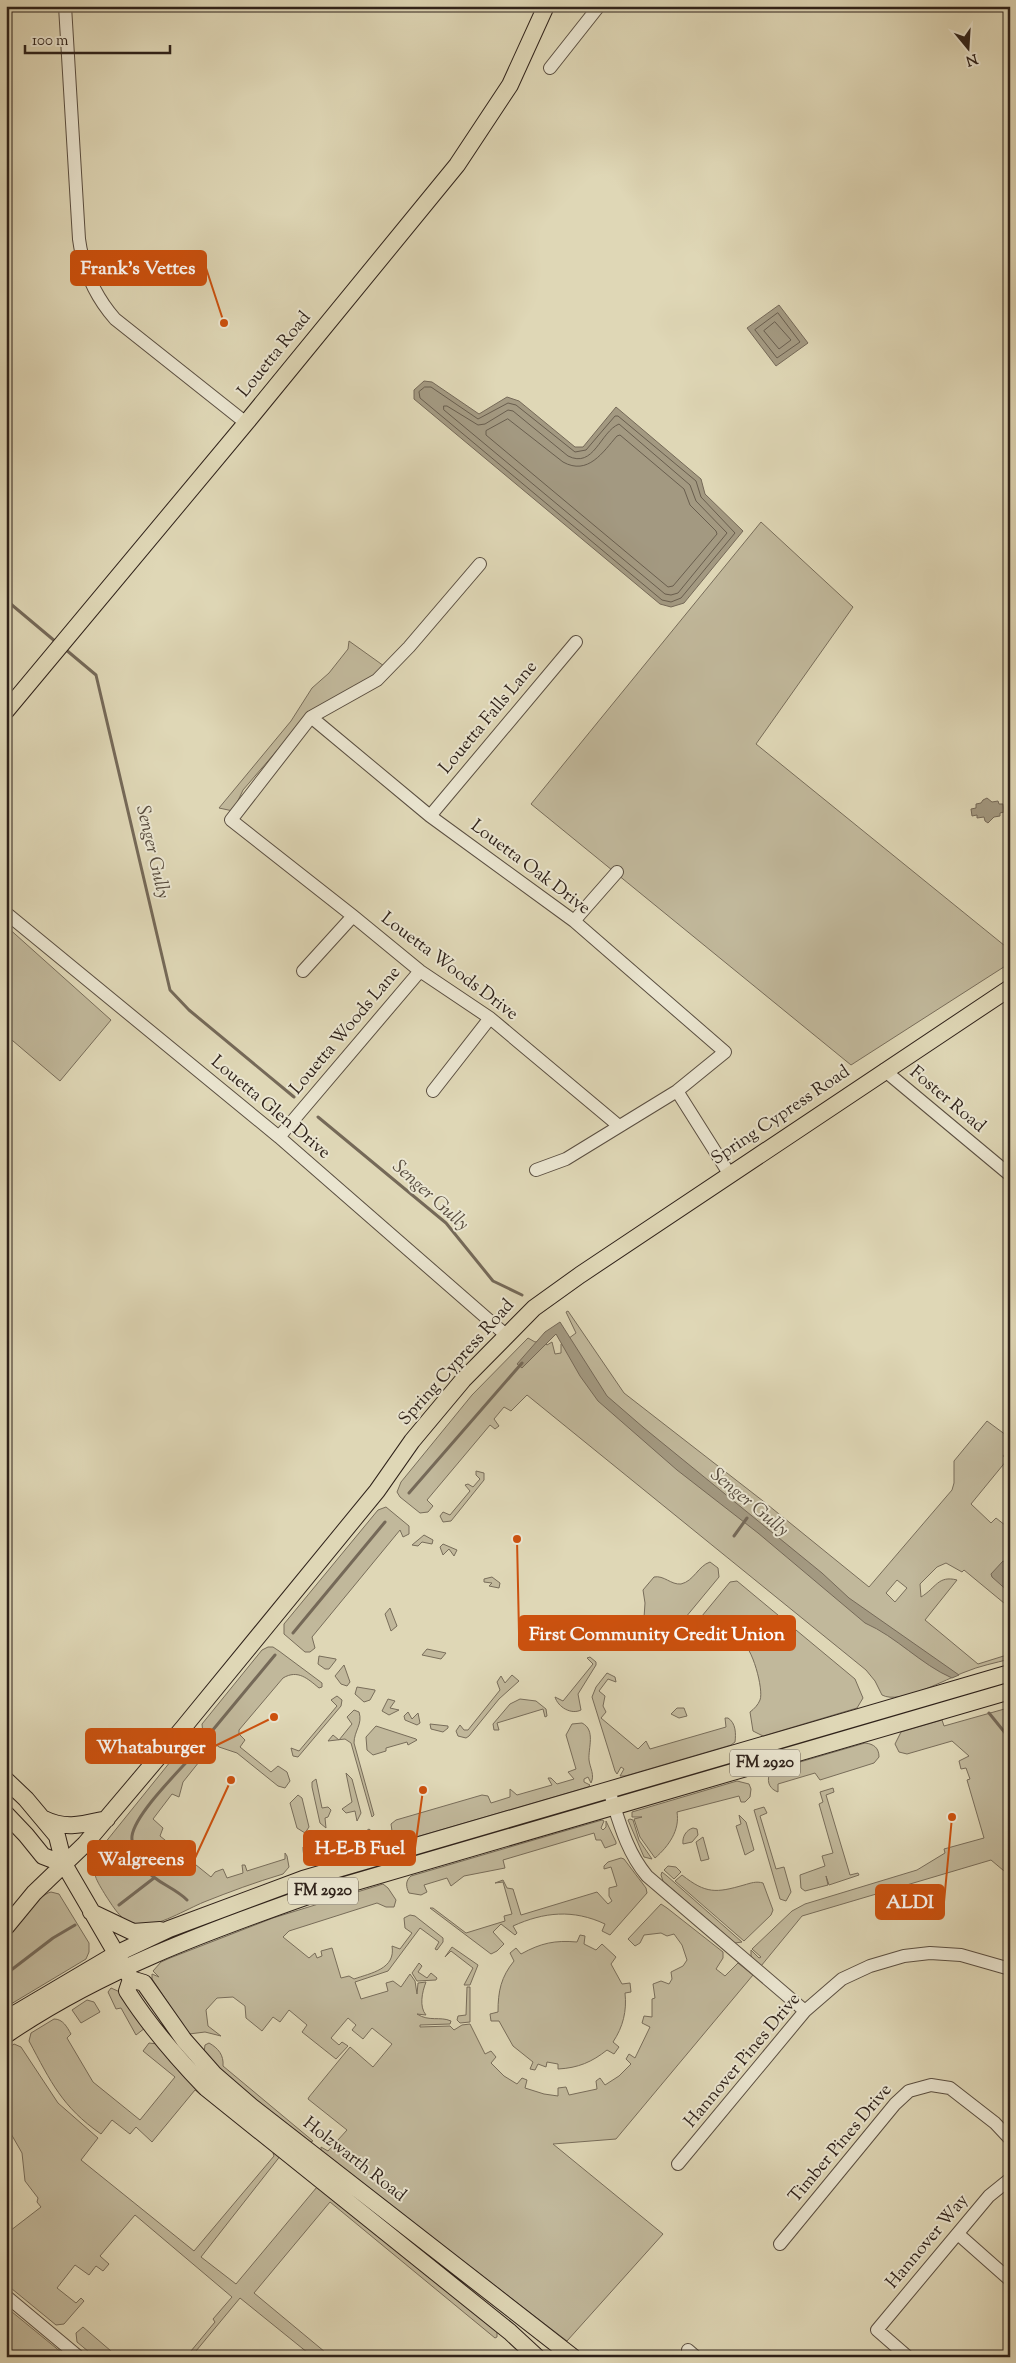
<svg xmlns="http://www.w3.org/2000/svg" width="1016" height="2363" viewBox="0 0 1016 2363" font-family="'Sorts Mill Goudy',serif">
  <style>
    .green { fill: #c1b89b; stroke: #786d5a; fill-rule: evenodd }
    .water { fill: #a39981; stroke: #756958 }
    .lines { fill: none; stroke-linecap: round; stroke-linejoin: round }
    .shore { stroke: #695e4e; stroke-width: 1 }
    .stream { stroke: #756958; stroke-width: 3 }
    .minor-casing { stroke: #5b4f41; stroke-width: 14 }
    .major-casing { stroke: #2f221a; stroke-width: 18 }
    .minor { stroke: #eae5d0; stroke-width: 12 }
    .major { stroke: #dfd7b6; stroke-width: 16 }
    .labels { text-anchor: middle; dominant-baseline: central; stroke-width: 4; stroke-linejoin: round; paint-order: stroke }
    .shield { fill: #eae5d0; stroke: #675c51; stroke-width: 1 }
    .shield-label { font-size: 16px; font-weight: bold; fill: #2f221a }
    .street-label { font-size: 18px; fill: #2f221a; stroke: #eae5d0 }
    .water-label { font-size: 19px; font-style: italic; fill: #584c3e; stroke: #eae5d0 }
    .leader { fill: none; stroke: #cc510e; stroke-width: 2 }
    .callout-dot { fill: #cc510e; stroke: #eae5d0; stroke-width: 2 }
    .callout { fill: #cc510e; stroke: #cc510e; stroke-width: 2 }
    .callout-label { font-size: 19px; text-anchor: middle; font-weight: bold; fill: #fff }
  </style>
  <rect width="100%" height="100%" fill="#dfd7b6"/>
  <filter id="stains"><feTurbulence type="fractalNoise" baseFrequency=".004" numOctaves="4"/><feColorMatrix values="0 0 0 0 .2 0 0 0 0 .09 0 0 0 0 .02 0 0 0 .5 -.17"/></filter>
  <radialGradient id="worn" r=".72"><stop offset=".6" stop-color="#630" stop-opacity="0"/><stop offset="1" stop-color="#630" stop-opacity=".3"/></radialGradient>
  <path class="green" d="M761 522 853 607 756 744 1010 950V963L851 1065 531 804Z
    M349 641 384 666 371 678 304 719 243 790 233 811 219 808 291 721 312 688 329 673 348 649Z
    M6 926 111 1020 60 1081 6 1035Z
    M568 1311 624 1393 763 1501 869 1587 952 1490 954 1483V1461L987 1421 1010 1438V1448L1003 1456 1007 1460 971 1504 991 1523 996 1518 1010 1529V1608L964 1570 962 1572 946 1563 937 1567 920 1584 921 1597C936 1588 938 1575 957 1580L925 1620 978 1664 1010 1654V1659C995 1663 979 1666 965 1672 946 1679 900 1705 882 1695L875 1681 866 1670 527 1395 511 1411 504 1407 494 1419 499 1426 495 1429 490 1425 427 1500 433 1506 428 1512 420 1513 400 1497 397 1492 401 1482 472 1395 528 1338 535 1342 541 1340 547 1345 552 1342 555 1354 561 1353V1344L576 1333 566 1312ZM897 1580 907 1588 895 1602 886 1593Z
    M476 1471 484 1473V1480L451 1521 443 1522 440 1516 443 1512 450 1515 470 1491 465 1485 468 1484 473 1487 480 1479 476 1475Z
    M386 1507 409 1526V1534L403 1537 400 1530 312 1637 315 1648 310 1652H305L284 1634V1624L378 1510Z
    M424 1535 433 1540 432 1544 422 1542 418 1546 412 1545Z
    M443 1544 457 1550 454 1556 449 1549 443 1555 440 1547Z
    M710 1562 718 1568 719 1577 671 1635 666 1636 655 1627 656 1625 644 1618 645 1603 643 1590 654 1577C664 1575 671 1585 681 1584 694 1581 698 1566 710 1562Z
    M492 1577 500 1583 499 1588 489 1586 492 1583 484 1582V1579Z
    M737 1581 855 1679 863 1698 857 1708 763 1736 753 1731 750 1712C754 1709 758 1705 760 1700 764 1690 752 1645 741 1642 732 1639 723 1647 714 1646 706 1639 696 1634 697 1622L730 1582Z
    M390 1608 397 1626 391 1631 385 1614Z
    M268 1647H273L279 1651 322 1683V1687L319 1688C308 1679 298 1669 283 1678L239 1730V1734L245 1740 240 1747 271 1772 278 1766 287 1772 290 1781 285 1788 278 1786 237 1753 219 1747 203 1734 202 1724 262 1650Z
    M427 1649 446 1653 441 1659 422 1655Z
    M319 1656 336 1659V1660L329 1669H325L318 1664Z
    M590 1657 596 1662V1665L578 1694 581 1710C571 1715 558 1707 555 1697L563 1701 593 1664 587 1658Z
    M344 1665 350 1682 347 1686 341 1684 335 1676Z
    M607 1673 615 1677 616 1682 608 1679 599 1691 605 1696 603 1706 606 1712 601 1718 638 1749 646 1741 650 1749 726 1727 725 1718H728C736 1723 736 1734 735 1742L731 1745 625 1776H620L624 1769 621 1767 617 1774 615 1771 592 1697 596 1687Z
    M512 1675 519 1681 499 1699 469 1736 466 1738 458 1736 456 1731 460 1725 464 1730H468L500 1690 497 1682 501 1676 505 1683Z
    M357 1687 375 1690V1691L370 1700 364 1702 355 1694Z
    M337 1696 342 1700 341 1706 298 1757 293 1756 291 1748 299 1751 337 1706 331 1700Z
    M388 1699 395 1701 390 1708 399 1710 389 1715 382 1711Z
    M520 1699 536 1701 546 1709 547 1716 545 1717 543 1709 497 1723 499 1730H494L493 1724 510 1704Z
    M677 1708H684L687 1716 679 1718 671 1714Z
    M1008 1708 1010 1711V1876L991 1860 802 1916 761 1966 751 1956V1950L759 1958 761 1957 752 1949 792 1911 805 1904 917 1870 945 1853 944 1849 984 1838 967 1780 970 1779 966 1768 961 1769 959 1761 969 1756 952 1741 907 1754 899 1752 895 1744 901 1732 942 1720 944 1726Z
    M354 1710 359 1712C363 1724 354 1731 354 1743L374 1815 372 1817 351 1743 345 1739 328 1741 333 1735 339 1740 352 1724 347 1717Z
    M408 1712 412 1719 418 1713 420 1723 417 1725 405 1720 404 1716Z
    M582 1723C596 1730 588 1748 589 1760 590 1768 595 1775 591 1783L588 1777 584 1779V1782L590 1785 588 1787 399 1842 393 1838 391 1824 396 1820 482 1795 488 1796 491 1803 510 1797V1789L517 1795 552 1785 548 1778H551L557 1784 574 1779 568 1772 576 1769 566 1735 572 1724Z
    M430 1724 448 1726V1728L443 1732 431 1729Z
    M376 1726 416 1739 417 1740 408 1745 407 1742 386 1748V1751L373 1755 367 1750 366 1737Z
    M865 1743C874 1744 879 1748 879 1757L874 1763 820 1780 815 1773 778 1784V1792C770 1789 767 1783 769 1775L776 1769Z
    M189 1745 202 1753 203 1757 183 1782 179 1797 172 1794 153 1819 163 1828 160 1836 211 1877 215 1872 223 1869 227 1878 243 1873 242 1865H245L247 1871 285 1859V1853L287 1856 289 1867 283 1874C256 1882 229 1892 204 1902 187 1909 157 1927 139 1926 123 1924 114 1908 106 1896 97 1881 90 1872 96 1854L183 1746Z
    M346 1773 352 1779 361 1813 357 1821 355 1811 346 1813 342 1809 352 1802Z
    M316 1779 322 1808 328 1807 331 1810 328 1817 325 1818 326 1828 320 1823 312 1787V1782Z
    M737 1781 749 1784 751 1789 750 1797 745 1802H741L739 1796 677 1812C680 1830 669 1846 655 1858L640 1837 634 1819 642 1817H632V1812Z
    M833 1788 834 1792 826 1795 850 1875 858 1873 859 1875 829 1885 826 1876 828 1885 805 1891 801 1888 800 1875 825 1866 822 1856 833 1853 819 1804 823 1802 820 1792Z
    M298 1795 302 1798 309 1827 305 1833 297 1828 290 1803Z
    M764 1807 767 1813 760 1816 776 1869 784 1867 791 1892 786 1901 780 1899 754 1810Z
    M739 1815 746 1822 754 1850 745 1855 736 1826 741 1824Z
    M630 1819 633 1820 639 1840 652 1859 644 1857 628 1820Z
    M602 1820 604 1821 601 1828 603 1830 606 1827V1821L616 1842V1844L605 1848 601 1840H596L594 1833 503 1860 505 1868 464 1876 451 1886 447 1878 424 1885 427 1892 421 1895 409 1893C406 1887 405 1881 411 1876Z
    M693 1828 697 1829 698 1835 692 1842 683 1844C682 1837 686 1830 693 1828Z
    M369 1829 375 1834 378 1842 373 1849 314 1864C305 1862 303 1856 303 1847L311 1843 313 1850 367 1837 366 1831Z
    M703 1837 709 1859 701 1861 696 1842Z
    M621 1858 624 1859 646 1888 647 1893 610 1935 602 1931 605 1924C573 1909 544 1912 513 1926L517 1933 515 1935 501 1924 493 1932 504 1944 497 1951 491 1954 430 1908H433L466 1933 505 1921 504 1916 512 1914 503 1882 495 1883 503 1880 507 1888 513 1889 521 1915 597 1892 608 1904 612 1901 609 1896V1888L617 1886 611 1867 604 1869V1866L608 1862Z
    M668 1866 676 1867 681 1872 674 1879 664 1870Z
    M662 1872 667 1876 742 1942 735 1943 663 1881 661 1875Z
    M682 1875C706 1894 716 1893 744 1885 751 1883 756 1881 763 1883L773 1910 771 1915 744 1941 675 1881Z
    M383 1884 388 1888 396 1900 394 1907H386L377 1903 289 1931 283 1937 309 1958 315 1953 317 1958 322 1956 321 1951 332 1948 341 1978 349 1976 354 1979C371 1973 396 1969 392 1946L400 1949 412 1933 405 1928 404 1918 410 1915 415 1916 443 1938V1942L437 1950 435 1949 439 1942 420 1928 388 1971 355 1982 361 1999 388 1991 386 1983 393 1981 401 1987 410 1974 415 1981 417 1994 418 1983 426 1982C422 1992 419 2007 426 2015L417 2014C429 2022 440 2016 451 2021L450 2024 420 2025V2027L450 2026 454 2030 462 2025 470 2024 485 2054 491 2051 496 2057 491 2063 504 2076 517 2084 522 2078 527 2080 525 2088 544 2094 558 2096V2088L566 2087 569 2095 597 2089 596 2081 600 2078 605 2085 619 2076 631 2064 626 2059 629 2054 635 2058 650 2027 642 2023 644 2016 652 2017V1999L655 1998 653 1984 661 1981 669 1984 672 1979 671 1972 683 1966 687 1960 682 1945 674 1934 667 1936 661 1933 644 1935 640 1943 635 1946 628 1939 661 1904 667 1908 723 1952V1958L716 1969 725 1976 738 1963 753 1975 616 2139 553 2144 663 2234 567 2341 321 2152V2147L328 2151 347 2130 308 2099 309 2097 350 2047 373 2067 392 2044 372 2028 363 2039 352 2030 356 2025 348 2018 331 2038 339 2045 342 2042 348 2046 336 2059 302 2032 307 2025 289 2010 280 2022 273 2017 262 2031 246 2018 245 2006 233 1997 217 1998 206 2010 208 2026 221 2036 205 2032 189 2034 152 1979V1974L159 1977 153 1971 161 1962 170 1958 273 1918Z
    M51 1892 59 1894 89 1943V1952L86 1959 6 2007C6 1987 3 1956 6 1937 8 1927 40 1894 51 1892Z
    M580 1935 585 1936 584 1944 596 1950 602 1944 616 1957 611 1964 622 1984 630 1983 631 1992 625 1993C627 2011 623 2027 613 2042L619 2047 614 2054 607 2050C592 2062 578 2068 558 2069V2064L547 2062 546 2067 538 2064 535 2070 530 2069 533 2062 513 2046 499 2021H491L490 2014 498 2012C498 1991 501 1977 514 1961L510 1953 516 1948 521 1954C541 1943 555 1940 577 1942Z
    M452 1947 478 1965 470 1985H464L473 1968 451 1951 445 1957Z
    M419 1963 422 1966 418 1972 427 1978 431 1973 437 1978 436 1980 417 1981 412 1973Z
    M467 1987H470V2022L460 2023 457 2020 458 2016 466 2015Z
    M111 1988 120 1992 145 2028 136 2035 121 2008 116 2009 108 1992Z
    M87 2000 94 2002 100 2012 81 2023 72 2010Z
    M54 2019C63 2019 67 2027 71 2034L67 2038 93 2082 140 2120 175 2077 143 2051 149 2043 158 2044 201 2092 200 2094 195 2090 152 2142 136 2127 130 2134 112 2120 101 2134C62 2107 51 2082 29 2041L31 2033Z
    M209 2043C218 2048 224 2055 223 2066L313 2141 308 2143 223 2072 204 2052 205 2045Z
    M14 2044 21 2047 58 2103 98 2138 81 2160 194 2251 274 2156 273 2153 275 2151 281 2155 201 2257 236 2284 317 2187 497 2331V2337L495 2338 330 2202 254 2293 331 2357H313L240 2298 191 2357H186L215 2322 213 2319 232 2297 135 2215 100 2256 109 2264 103 2271 96 2266 89 2275 75 2265 57 2288 76 2303 81 2298 84 2301 64 2324 56 2325 6 2284V2234L41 2207 37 2202 38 2198 25 2181 22 2153 6 2125V2050Z
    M6 2307 67 2357H6Z
    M83 2327 118 2357H95L77 2342 76 2333Z"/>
  <path class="water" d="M779 305 808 343 776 366 747 328Z
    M424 381 432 382 479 414 507 397 519 401 575 447H583L616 407 701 479 705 494 743 531 684 603 671 607 660 604 414 399V390Z
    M987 798 992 802 998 801 999 804H1003L1004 812 1000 813V816L994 817 988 823 985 821 984 817 977 818V815L972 816 971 809 976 808V804L981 803 983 800Z
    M560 1322 607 1396 644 1428 822 1573 849 1598 959 1675 952 1678C920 1664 897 1637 865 1623L758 1533 677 1470 598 1401 580 1376 556 1334 522 1368 517 1364 545 1332Z
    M1003 1561 1010 1566V1593L992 1577 991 1574Z"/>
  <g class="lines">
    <path class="shore" d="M778 313 800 342 777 358 755 330Z
      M775 322 791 340 779 349 764 331Z
      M425 387H431L478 419 508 403 516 405 575 452 586 450 615 416H618L696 481 701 497 735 533 681 598 671 602 662 600 420 398 419 392Z
      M444 406H447L478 425 485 424 508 410 513 411 568 456C594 469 600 432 619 424L690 485 696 501 727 533 678 593 671 595 665 594 444 410Z
      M508 419 563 462C588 476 603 452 617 436L620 435 684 489 690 505 716 531 717 534 673 586 668 587 486 435V431Z"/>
    <path class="stream" d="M6 600 56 642
      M65 649 96 675 170 990 189 1010 294 1097
      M318 1117 446 1223 493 1281 522 1295
      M409 1493 522 1363
      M734 1536 747 1518
      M293 1633 385 1522
      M989 1713 1010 1739
      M212 1731 275 1655
      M187 1900C174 1887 156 1883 144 1868 138 1860 131 1847 132 1836 135 1814 178 1772 194 1754
      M119 1905 154 1878
      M6 1974 53 1938 75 1925"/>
    <g class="minor-casing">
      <path id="minor" d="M65 6 79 239C83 269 94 295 115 319L246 423
        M550 68 599 6
        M480 564 409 647 377 680 311 717 231 820 353 916 420 971 490 1018 619 1126
        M311 717 430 816 574 921 725 1052 677 1091 566 1159 536 1170
        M430 816 576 642
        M6 913 279 1137 506 1335
        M574 921 617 872
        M303 971 353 916
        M884 1070 1010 1175
        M433 1091 490 1018
        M677 1091 730 1175
        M279 1137 420 971
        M609 1790C619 1821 626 1851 647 1876L805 2011
        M678 2164 805 2011 842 1979 870 1966 904 1956 930 1953 961 1955 1010 1969
        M958 2234 1010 2280
        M780 2244 895 2104 909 2091 931 2085 950 2088 995 2123 1010 2139
        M6 2296 79 2357
        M688 2350 696 2357
        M908 2357 877 2330 989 2196 1010 2179"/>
    </g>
    <g class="major-casing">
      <path id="major" d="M6 711 246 423 457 165 510 85 546 6
        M6 1780 26 1799 57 1836 64 1864 131 1979 144 1983 184 2040 214 2074 251 2106 573 2357
        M6 1814 26 1835 43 1856 64 1864
        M44 1819C66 1830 84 1824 107 1819
        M91 1912 133 1932 160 1930
        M6 1927 34 1893 85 1844 183 1728 377 1491 412 1441 463 1380 534 1308 580 1275 1010 988
        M131 1979 127 1991C150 2027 177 2058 206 2088L510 2332 537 2357
        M6 2019 116 1954 169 1929 303 1879 1010 1673
        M6 2035C99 1971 206 1932 311 1895L1010 1691"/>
    </g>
    <use href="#minor" class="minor"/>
    <use href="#major" class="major"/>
  </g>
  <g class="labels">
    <g class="shield">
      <rect x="730" y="1749.5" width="70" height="27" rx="4"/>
      <rect x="288" y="1877.5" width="70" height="27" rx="4"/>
    </g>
    <g class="shield-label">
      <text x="765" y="1763">FM 2920</text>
      <text x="323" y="1891">FM 2920</text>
    </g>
    <g class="street-label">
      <text transform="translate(275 355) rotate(-51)">Louetta Road</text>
      <text transform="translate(489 718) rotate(-50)">Louetta Falls Lane</text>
      <text transform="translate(530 868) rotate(37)">Louetta Oak Drive</text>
      <text transform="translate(449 967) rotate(37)">Louetta Woods Drive</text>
      <text transform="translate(346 1031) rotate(-50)">Louetta Woods Lane</text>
      <text transform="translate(947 1100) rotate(40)">Foster Road</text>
      <text transform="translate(270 1108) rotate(40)">Louetta Glen Drive</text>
      <text transform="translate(781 1116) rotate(-34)">Spring Cypress Road</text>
      <text transform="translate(457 1363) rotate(-48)">Spring Cypress Road</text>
      <text transform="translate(743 2061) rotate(-50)">Hannover Pines Drive</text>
      <text transform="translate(841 2144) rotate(-50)">Timber Pines Drive</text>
      <text transform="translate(354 2160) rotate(38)">Holzwarth Road</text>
      <text transform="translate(928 2242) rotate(-50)">Hannover Way</text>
    </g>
    <g class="water-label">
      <text transform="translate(152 852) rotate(77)">Senger Gully</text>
      <text transform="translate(430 1196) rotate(42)">Senger Gully</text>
      <text transform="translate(749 1503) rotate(40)">Senger Gully</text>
    </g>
  </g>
  <path class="leader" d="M224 323L206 268M517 1539L519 1633M274 1717L215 1746M423 1790L415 1848M231 1780L195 1858M952 1817L944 1902"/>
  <g class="callout-dot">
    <circle cx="224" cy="323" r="5"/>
    <circle cx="517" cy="1539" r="5"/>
    <circle cx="274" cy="1717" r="5"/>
    <circle cx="423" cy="1790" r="5"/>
    <circle cx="231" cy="1780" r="5"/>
    <circle cx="952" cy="1817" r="5"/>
  </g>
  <g class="callout">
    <rect x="71" y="251" width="135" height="34" rx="5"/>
    <rect x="519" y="1616" width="276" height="34" rx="5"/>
    <rect x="86" y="1729" width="129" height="34" rx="5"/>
    <rect x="304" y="1831" width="111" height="34" rx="5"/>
    <rect x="88" y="1841" width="107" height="34" rx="5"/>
    <rect x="876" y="1885" width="68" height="34" rx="5"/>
  </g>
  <g class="callout-label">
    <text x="138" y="274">Frank's Vettes</text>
    <text x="657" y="1640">First Community Credit Union</text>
    <text x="151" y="1753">Whataburger</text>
    <text x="360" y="1854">H-E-B Fuel</text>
    <text x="141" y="1865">Walgreens</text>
    <text x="910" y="1908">ALDI</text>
  </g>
  <rect width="1016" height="2363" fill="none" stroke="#dfd7b6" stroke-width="25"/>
  <rect x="8" y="8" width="1001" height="2348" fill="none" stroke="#2f221a" stroke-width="2.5"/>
  <rect x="12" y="12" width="991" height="2338" fill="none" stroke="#2f221a"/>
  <g transform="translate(968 48) rotate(162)" stroke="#eae5d0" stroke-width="4" paint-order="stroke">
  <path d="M0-4L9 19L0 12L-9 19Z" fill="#2f221a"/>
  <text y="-8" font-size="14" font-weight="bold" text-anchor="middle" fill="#2f221a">N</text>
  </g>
  <path d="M25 45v8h145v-8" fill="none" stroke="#2f221a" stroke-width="2.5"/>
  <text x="32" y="45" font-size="15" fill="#2f221a" stroke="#eae5d0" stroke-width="4" paint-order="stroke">100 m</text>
  <rect width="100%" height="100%" filter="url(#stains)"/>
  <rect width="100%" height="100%" fill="url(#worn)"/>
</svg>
